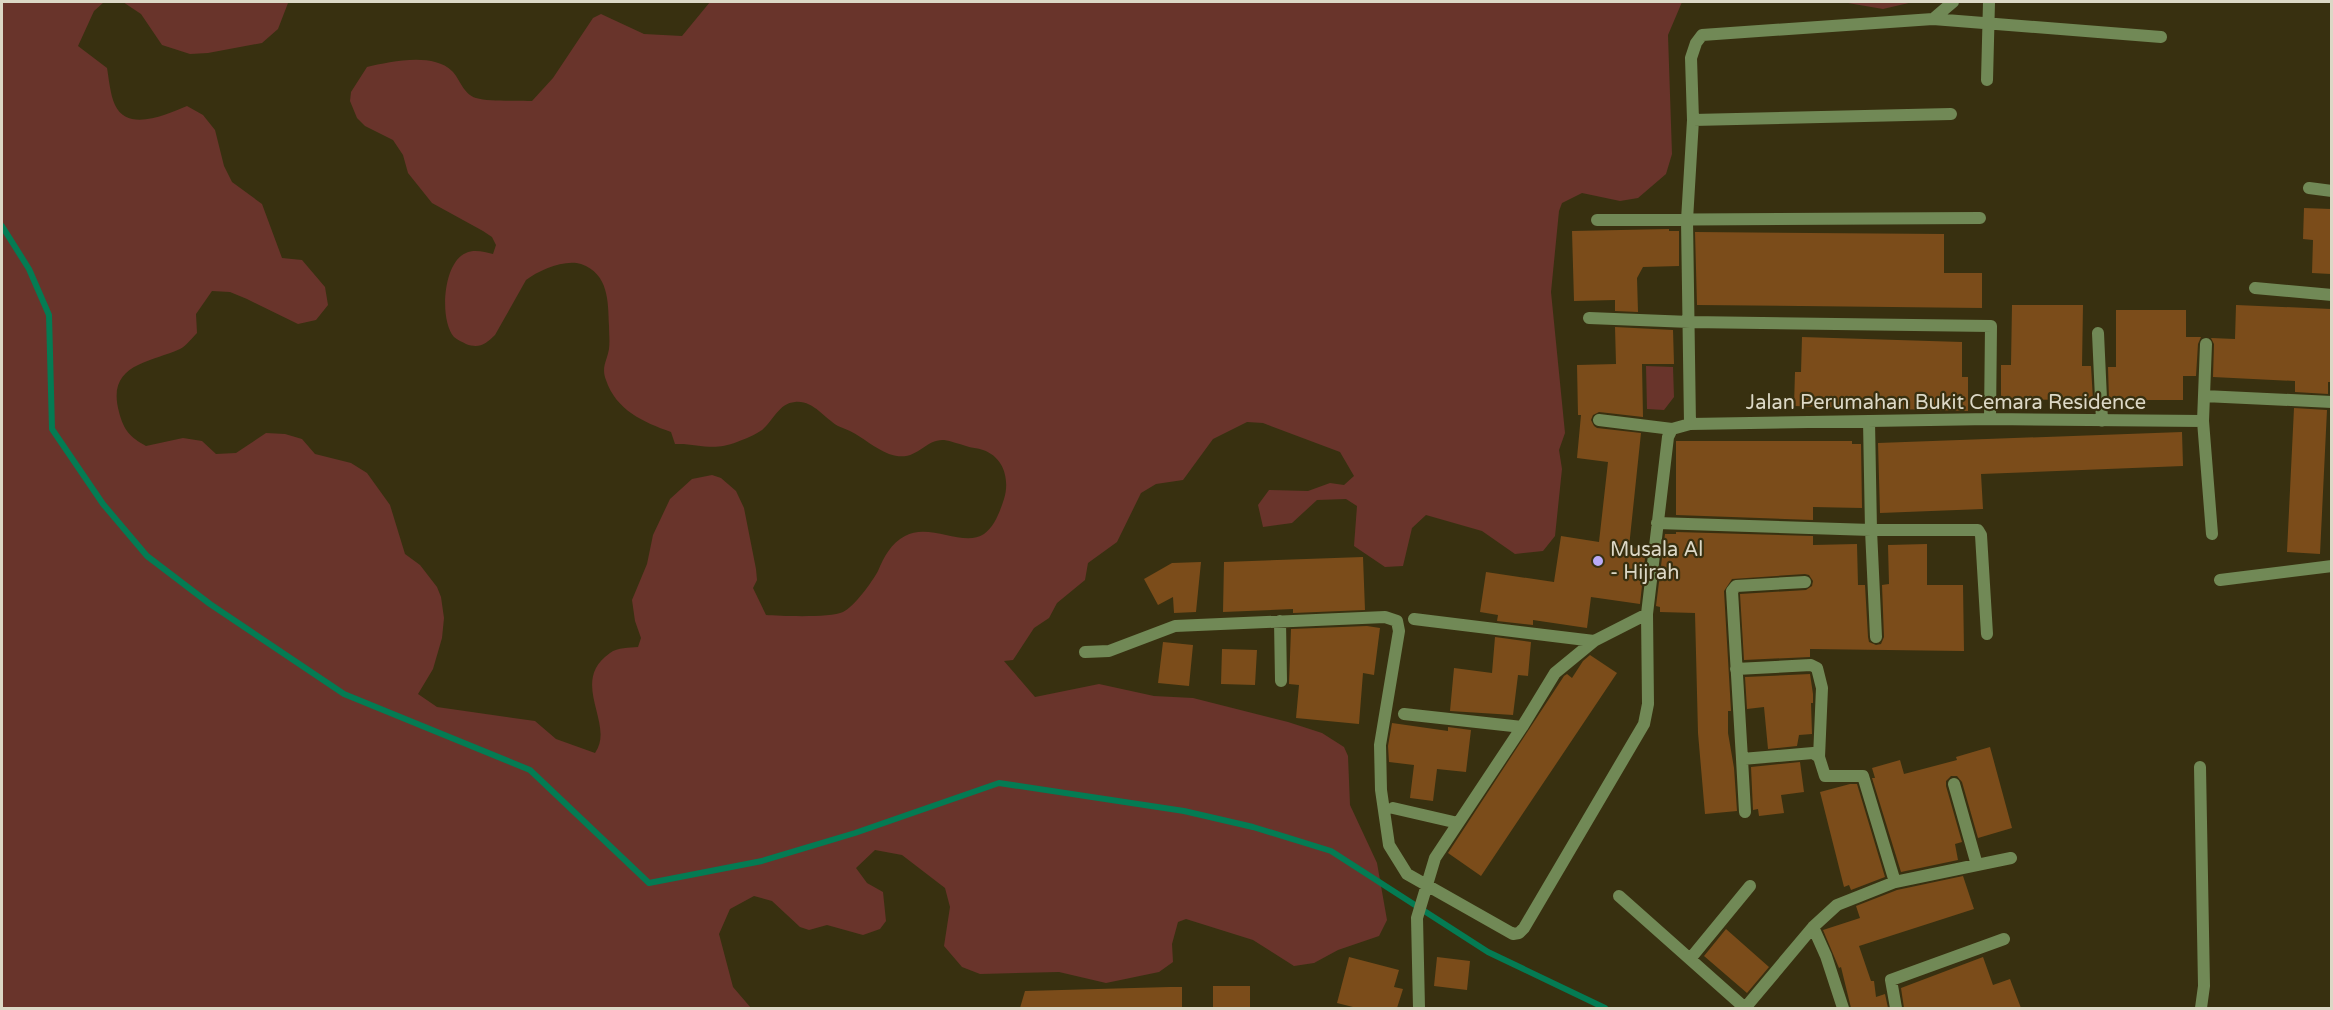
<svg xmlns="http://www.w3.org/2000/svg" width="2333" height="1010" viewBox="0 0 2333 1010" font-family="'Varela Round',sans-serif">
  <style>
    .green { fill: #69342b }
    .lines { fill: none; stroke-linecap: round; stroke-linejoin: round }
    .stream { stroke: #047b53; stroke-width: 6 }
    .building { fill: #7b4c1a }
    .minor { stroke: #718956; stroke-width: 12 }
    .poi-dot { fill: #b9abf7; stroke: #383010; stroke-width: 2 }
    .labels { text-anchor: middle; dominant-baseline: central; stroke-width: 4.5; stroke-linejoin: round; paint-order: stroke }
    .street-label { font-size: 20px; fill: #dcd8c6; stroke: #383010 }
    .poi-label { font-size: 20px; fill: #dcd8c6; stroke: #383010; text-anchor: start }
  </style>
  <rect width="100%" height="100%" fill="#383010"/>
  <path class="green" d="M2 2H104L94 11 78 46 107 68C109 79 110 94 115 105 128 133 167 114 187 106L203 115 215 130 224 166 232 182 262 204 282 258 302 260 325 287 328 305 316 320 298 324 247 299 230 292 212 291 196 314 197 333C192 338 186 346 180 349 149 363 106 364 119 412 124 431 130 437 146 446L183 438 202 441 216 454 236 453 266 433 285 434 302 439 315 454 351 463 367 473 390 505 405 554 420 565 437 587 441 597 444 618 442 638 433 669 418 694 437 707 535 721 556 739 595 753C616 724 568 682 610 653 618 647 629 648 638 647L641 638 635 621 632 600 647 564 653 535 670 499 692 479 712 475 721 478 736 491 744 508 756 569 757 580 753 588 766 615C781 616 831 618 843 612 854 607 872 582 878 571 884 557 891 543 905 536 930 522 963 548 984 534 995 526 1000 511 1004 499 1010 480 1004 457 983 450 978 448 971 448 966 446 959 444 951 441 944 440 923 439 917 464 889 454 874 448 864 438 850 431 846 429 842 428 838 426 824 418 813 400 795 402 779 403 773 421 762 430 755 435 745 439 737 442 712 452 698 443 675 444L671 432C643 422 616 410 606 380 601 367 607 361 609 349 610 341 609 333 609 326 608 301 609 274 581 264 565 259 539 270 526 280L495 335C486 344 479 349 466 344 463 342 457 340 454 337 439 320 443 262 466 253 474 249 485 252 493 254L496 245 492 237 483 231 432 203 408 173 403 155 393 140 365 126 357 118 350 101 351 92 367 67C390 62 432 52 452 71 460 79 463 94 476 98 489 102 517 100 532 101L553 78 593 18 601 14 644 34 682 36 710 2H1682L1668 35 1672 154 1666 174 1638 198 1620 201 1582 193 1562 203 1559 211 1551 292 1565 433 1559 450 1562 469 1555 536 1543 551 1515 554 1482 531 1426 515 1412 528 1403 566 1385 567 1354 546 1357 506 1346 499 1317 500 1292 523 1263 527 1258 505 1269 490 1308 491 1330 483 1344 485 1354 476 1340 452 1263 423 1247 422 1213 439 1183 480 1156 484 1141 493 1117 542 1088 563 1085 580 1057 603 1049 618 1034 628 1013 660 1004 661 1035 697 1099 684 1154 696 1193 698 1288 722 1322 733 1344 747 1348 756 1350 805 1377 863 1387 920 1379 936 1338 950 1314 963 1294 966 1253 940 1186 919 1178 922 1172 944 1173 962 1159 972 1106 983 1059 972 980 974 962 967 944 946 950 907 945 888 902 855 875 850 856 868 867 883 883 892 886 921 880 929 863 935 827 925 809 930 800 927 772 901 754 896 730 909 719 934 733 987 751 1008H2Z
    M123 2H288V3L278 29 262 43 208 53 190 54 162 45 141 14Z
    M1842 2H1913L1883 9Z
    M1646 366 1673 367 1674 397 1664 410 1647 409Z"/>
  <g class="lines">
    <path class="stream" d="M2 226 29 269 49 315 52 429 103 504 147 556 210 604 344 694 530 770 649 883 762 861 855 833 999 783 1184 811 1253 827 1331 851 1488 952 1605 1008"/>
  </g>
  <path class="building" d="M2304 208 2331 209V274L2312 273 2313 240 2303 239Z
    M1669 229V231H1679V266L1643 267 1637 278 1638 312 1615 311V300L1574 301 1572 231Z
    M1695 232 1944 234V273H1982V308L1697 305Z
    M2012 305H2083L2082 366H2091L2093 400H2090V406H2068V400L2001 399V365H2011Z
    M2236 305 2331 309V382H2328V394L2295 392V381L2213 377 2214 344 2211 338 2235 339Z
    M2116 310H2186V337H2201L2198 344 2196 376H2183V400H2109L2108 367H2116Z
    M1615 327 1673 330 1674 364H1642L1643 417 1599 412 1593 415 1591 420 1594 426 1597 428 1641 433 1629 547 1646 549 1640 604 1591 597 1587 628 1533 620V625L1497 621 1498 615 1480 612 1486 572 1554 582 1561 536 1599 542 1608 462 1577 458 1581 415H1578L1577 365 1616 364Z
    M1802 337 1962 342V377H1968V411L1794 406 1795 372H1801Z
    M2294 408 2327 410 2320 554 2287 552Z
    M2182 432 2183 466 1981 474 1983 509 1880 513 1878 443Z
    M1676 441H1852V444H1861L1862 508 1813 507V520L1676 515Z
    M1676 532 1813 536V545L1857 544 1858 585H1865L1868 637 1869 642 1876 645 1881 644 1884 637 1882 585 1889 584 1888 545 1927 544V585H1963L1964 651 1810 649V657L1744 660 1740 594 1806 590 1812 586 1813 581 1809 575 1805 574 1732 579 1724 591 1731 711H1728V733L1734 768 1737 811 1705 814 1698 733 1695 613 1660 612V607L1656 606 1665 534H1676Z
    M1363 557 1365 610 1293 613V609L1223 612 1224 562Z
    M1201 562 1196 612 1174 613 1173 597 1158 605 1144 579 1172 563Z
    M1367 626 1380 628 1374 675 1363 673 1359 724 1296 718 1299 685 1289 684 1291 629Z
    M1495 637 1531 642 1528 676 1518 675 1513 715 1450 711 1454 668 1492 673Z
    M1163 642 1193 645 1189 686 1158 683Z
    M1222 649 1257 650 1255 685 1221 684Z
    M1590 655 1617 673 1481 876 1448 853 1564 676 1567 674 1572 678 1583 661Z
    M1810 674 1813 694V703H1811L1812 734 1799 735 1797 746 1768 749 1764 707 1747 709 1745 677Z
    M1392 723 1448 731V727L1471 730 1466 772 1437 769 1433 801 1410 798 1414 765 1389 762 1388 746Z
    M1990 747 2012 828 1978 838 1962 782 1957 776H1951L1946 781V786L1962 842 1955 844 1958 860 1901 872 1872 778H1875L1872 768 1900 760 1904 774 1957 760 1956 757Z
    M1800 762 1804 792 1781 795 1784 813 1759 816 1758 809 1753 810 1751 767Z
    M1850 784H1857L1885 877 1851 890 1849 885 1844 887 1820 792Z
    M1963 876 1974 909 1859 946 1871 981H1874L1876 997 1885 994 1888 1008H1851L1841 967 1839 968 1823 930 1860 918 1856 906 1897 890Z
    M1726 929 1769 967 1747 993 1704 956Z
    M1349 957 1399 970 1394 987 1403 989 1397 1008H1357L1337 1003Z
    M1437 957 1470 961 1467 990 1434 986Z
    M1983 957 1993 985 2010 979 2021 1008H1904L1901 988Z
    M1213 986H1250V1008H1213Z
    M1170 987H1182V1008H1020L1025 991Z"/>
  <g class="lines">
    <path class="minor" d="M1933 19 1953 2
      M1987 80 1989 2
      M1693 120 1951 114
      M2309 188 2332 191
      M1597 220 1980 218
      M2255 288 2332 295
      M1589 318 1690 322 1991 326 1990 419
      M2098 333 2102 421
      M2206 344 2203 421 2212 534
      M2204 396 2332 402
      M1599 420 1672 429
      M1869 421 1871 530 1876 637
      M1690 424 1990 419 2203 421
      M1657 523 1871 530H1978L1981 535 1987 634
      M2220 580 2332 566
      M1414 619 1594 641
      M1280 621 1281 681
      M1085 652 1109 651 1175 626 1385 617 1397 621 1399 631 1380 745 1381 790 1389 845 1407 874 1513 934 1519 933 1524 928 1644 724 1648 704 1647 614
      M1736 669 1811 665 1817 668 1822 688 1819 757
      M1404 714 1522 727
      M1742 759 1732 591 1736 586 1805 582
      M2200 767 2204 986 2201 1008
      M1393 808 1458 823
      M1745 812 1742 759 1813 753 1819 757 1825 776H1863L1895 882
      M1977 865 2011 858
      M1619 896 1745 1008
      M1813 927 1826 956 1843 1008
      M1690 959 1750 886
      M1419 1008 1417 918 1435 858 1522 727 1555 673 1594 641 1647 614 1668 437 1672 429 1690 424 1687 220 1693 120 1691 58 1696 43 1702 35 1933 19 2161 37
      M1745 1008 1813 927 1837 905 1895 882 1977 865 1954 784
      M1896 1008 1891 980 2004 939"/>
  </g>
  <circle class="poi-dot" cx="1598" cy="561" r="6"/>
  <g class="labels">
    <g class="street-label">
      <text x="1946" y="403">Jalan Perumahan Bukit Cemara Residence</text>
    </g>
    <g class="poi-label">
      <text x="1610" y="550">Musala Al<tspan x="1610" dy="23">- Hijrah</tspan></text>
    </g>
  </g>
  <rect width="2333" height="1010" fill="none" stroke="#dcd8c6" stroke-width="6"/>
</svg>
